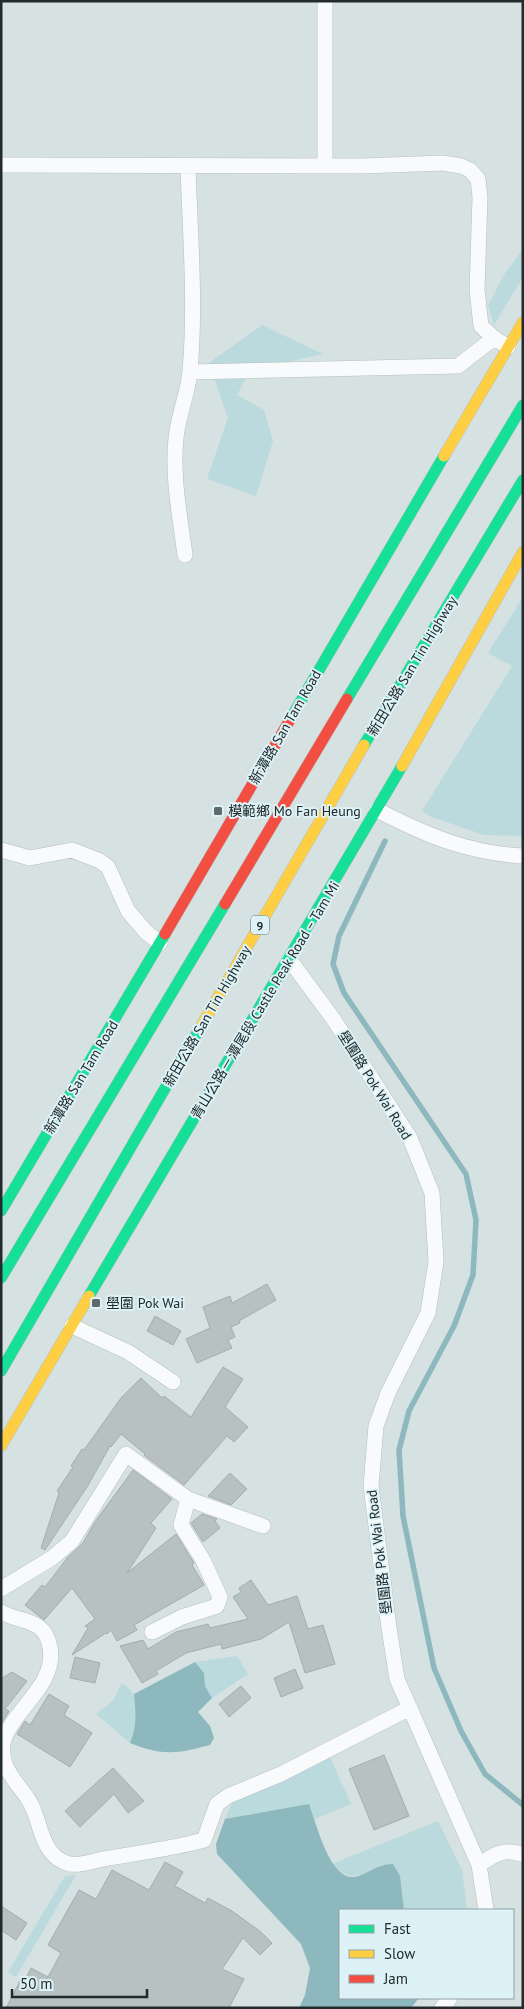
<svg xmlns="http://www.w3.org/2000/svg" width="524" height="2009" viewBox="0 0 524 2009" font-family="'PT Sans','Noto Sans TC',sans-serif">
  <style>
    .green { fill: #badade }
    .water { fill: #8cb8be }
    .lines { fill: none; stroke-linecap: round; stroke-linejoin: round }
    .stream { stroke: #8cb8be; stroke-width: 5.5 }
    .building { fill: #b8c1c2; stroke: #a4adae }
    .street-casing { stroke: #b6bfc0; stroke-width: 16 }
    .fast-casing { stroke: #b6bfc0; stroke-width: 12 }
    .slow-casing { stroke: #b6bfc0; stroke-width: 12 }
    .jam-casing { stroke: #b6bfc0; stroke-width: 12 }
    .street { stroke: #f9fafb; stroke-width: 15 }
    .fast { stroke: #16e098; stroke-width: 11 }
    .slow { stroke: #ffcf43; stroke-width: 11 }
    .jam { stroke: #f24e42; stroke-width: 11 }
    .poi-dot { fill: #616a6b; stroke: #ddf2f6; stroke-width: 2 }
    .labels { text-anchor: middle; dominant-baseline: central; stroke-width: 4; stroke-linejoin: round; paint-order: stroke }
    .shield { fill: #ddf2f6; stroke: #5a6668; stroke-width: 1 }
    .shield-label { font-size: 12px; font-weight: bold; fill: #222a2b }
    .street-label { font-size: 14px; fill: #222a2b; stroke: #ddf2f6 }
    .poi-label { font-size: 14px; fill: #222a2b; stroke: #ddf2f6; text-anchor: start }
  </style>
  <rect width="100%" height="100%" fill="#d6e1e2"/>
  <path class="green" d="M523 249V277L494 325 488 306 505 273Z
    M262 325 323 354 250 370 237 395 264 410 273 441 256 496 207 479 228 418 209 363Z
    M523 597V836L484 835 432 817 422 811 512 666 488 653Z
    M237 1656 248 1674 212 1698 205 1686 204 1673 195 1662Z
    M122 1683C126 1686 132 1690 134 1695 140 1708 135 1731 130 1743L96 1714 113 1701Z
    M330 1757 351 1804 315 1819 309 1804 225 1819 232 1803 239 1796Z
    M438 1821 462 1870 467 1910H404L400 1877 384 1864C361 1873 351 1885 332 1864Z
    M76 1875 16 1977 8 1972 65 1876Z"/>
  <path class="water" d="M195 1662 204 1673 205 1686 212 1698 198 1712 210 1726 214 1738 210 1745C177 1754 162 1756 130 1743 137 1727 136 1712 134 1694Z
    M309 1804C316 1822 329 1878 353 1877 365 1876 376 1864 393 1864L400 1876 404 1910H340V1998H419L411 2008H299L305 1995 310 1968 301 1944 217 1854 216 1844 225 1819Z"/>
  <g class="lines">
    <path class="stream" d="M385 841 339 936 333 964 344 993 466 1174 476 1220 473 1275 454 1326 409 1411 399 1450 403 1516 434 1668 461 1731 485 1774 523 1805"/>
  </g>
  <path class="building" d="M267 1284 276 1300 239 1321 240 1323 231 1327 235 1337 228 1340 232 1348 197 1363 186 1339 210 1328 203 1307 230 1296 232 1303Z
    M155 1316 181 1331 173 1345 147 1331Z
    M223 1367 243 1379 225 1407 248 1427 234 1442 227 1436 184 1485 144 1455 145 1454 121 1434 111 1447 110 1446 87 1487 45 1550 41 1548 59 1493 57 1491 73 1467 71 1466 82 1449 84 1450 121 1398 141 1378 162 1398 164 1396 191 1417Z
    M133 1470 172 1499 151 1523 156 1528 127 1573 176 1534 194 1563 192 1565 204 1585 134 1625 137 1630 117 1641 111 1630 107 1634 106 1633 72 1655 88 1628 85 1626 95 1619 72 1588 44 1620 25 1605 42 1585 45 1587 68 1557 83 1543 95 1522Z
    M230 1473 247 1489 231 1505 208 1496Z
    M202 1514 217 1519 215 1521 220 1528 203 1542 191 1523Z
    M251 1580 268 1605 297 1596 308 1629 323 1625 335 1664 305 1673 289 1622 261 1639 222 1649 221 1644 186 1653 156 1671 158 1674 142 1683 120 1646 143 1640 148 1649 176 1632 208 1624 210 1628 248 1619 233 1597 241 1592 239 1588Z
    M75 1657 100 1663 95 1683 70 1678Z
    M295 1669 303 1688 281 1697 274 1678Z
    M12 1672 27 1681 5 1709 9 1711 1 1724V1679Z
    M241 1686 251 1698 229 1717 219 1704Z
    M49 1694 69 1706 64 1715 92 1733 70 1767 17 1734 25 1721 30 1725Z
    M384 1755 409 1816 374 1830 349 1769Z
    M113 1768 144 1801 128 1813 114 1794 80 1827 65 1811Z
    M165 1862 183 1872 175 1886 205 1903 208 1898 232 1911 261 1932 272 1943 260 1955 243 1938 222 1969 244 1979 229 2008H6L22 1977 26 1978 31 1968 48 1977 61 1953 48 1945 79 1890 96 1899 112 1870 149 1890Z
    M1 1906 27 1923 16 1940 1 1930Z"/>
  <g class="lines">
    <g class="street-casing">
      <path id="street" d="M1 165 363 166 443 163 461 166 470 170 478 179 480 197 477 290 481 326 494 338 508 347
        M325 166V1
        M190 372 458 366 494 338
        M185 555C180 517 172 477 176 438 178 416 188 394 190 371 196 303 190 234 188 166
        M377 810C426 835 467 853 523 856
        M1 850 30 858 72 850 100 861 108 867 128 911 146 932 160 943
        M289 959 334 1020 410 1138 432 1193 436 1262 428 1313 388 1393 376 1426 371 1486 389 1628 397 1679 479 1865 486 1910
        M72 1326 128 1352 173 1382
        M1 1589 52 1558 72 1541 126 1454 188 1499 263 1526
        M1 1612C21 1623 45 1618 50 1647 57 1686 12 1709 3 1743 0 1768 16 1781 28 1799 40 1816 39 1843 56 1857 58 1859 66 1863 69 1864 80 1866 93 1861 103 1859 137 1853 171 1849 204 1840L217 1804 228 1796 281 1774 410 1708
        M152 1632 182 1617 217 1606 220 1597 203 1560 181 1525 188 1499
        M479 1865C493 1855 506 1847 523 1855
        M442 2008 450 1998"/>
    </g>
    <g class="fast-casing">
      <path id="fast" d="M347 699 523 405
        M291 718 444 456
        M364 745 523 480
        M1 1211 165 934
        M1 1278 225 904
        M89 1296 402 766
        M1 1371 200 1028"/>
    </g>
    <g class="slow-casing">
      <path id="slow" d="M444 456 523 322
        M402 766 523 552
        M200 1028 364 745
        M1 1446 89 1296"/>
    </g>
    <g class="jam-casing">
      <path id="jam" d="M225 904 347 699
        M165 934 291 718"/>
    </g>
    <use href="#street" class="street"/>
    <use href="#fast" class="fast"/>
    <use href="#slow" class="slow"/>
    <use href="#jam" class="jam"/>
  </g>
  <g class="poi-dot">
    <rect x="213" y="806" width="10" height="10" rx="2.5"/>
    <rect x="91" y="1298" width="10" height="10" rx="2.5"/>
  </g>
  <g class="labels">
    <rect class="shield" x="251" y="915.5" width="18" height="19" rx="4"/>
    <g class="shield-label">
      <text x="260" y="925">9</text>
    </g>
    <g class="street-label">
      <text transform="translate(412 666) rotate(-59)">新田公路 San Tin Highway</text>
      <text transform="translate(285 727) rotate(-60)">新潭路 San Tam Road</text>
      <text transform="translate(265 1000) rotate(-59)">青山公路－潭尾段 Castle Peak Road – Tam Mi</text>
      <text transform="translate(207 1016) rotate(-60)">新田公路 San Tin Highway</text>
      <text transform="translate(81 1077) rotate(-59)">新潭路 San Tam Road</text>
      <text transform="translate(375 1085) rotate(58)">壆圍路 Pok Wai Road</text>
      <text transform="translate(379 1552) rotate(-97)">壆圍路 Pok Wai Road</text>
    </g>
    <g class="poi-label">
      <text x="228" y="811">模範鄉 Mo Fan Heung</text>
      <text x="106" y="1303">壆圍 Pok Wai</text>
    </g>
  </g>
  <rect width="524" height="2009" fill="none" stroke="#222a2b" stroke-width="5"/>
  <rect x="339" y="1909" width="175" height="90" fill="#ddf2f6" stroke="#92a2a5"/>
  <rect x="349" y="1925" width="25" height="8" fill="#16e098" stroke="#92a2a5"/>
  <text x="384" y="1934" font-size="15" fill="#222a2b">Fast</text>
  <rect x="349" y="1950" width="25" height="8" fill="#ffcf43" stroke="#92a2a5"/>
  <text x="384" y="1959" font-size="15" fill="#222a2b">Slow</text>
  <rect x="349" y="1975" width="25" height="8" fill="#f24e42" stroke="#92a2a5"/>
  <text x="384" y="1984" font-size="15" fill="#222a2b">Jam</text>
  <path d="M12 1989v8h135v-8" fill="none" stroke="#222a2b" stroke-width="2.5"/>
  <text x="20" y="1989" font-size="15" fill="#222a2b" stroke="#ddf2f6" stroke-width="4" paint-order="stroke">50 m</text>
</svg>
